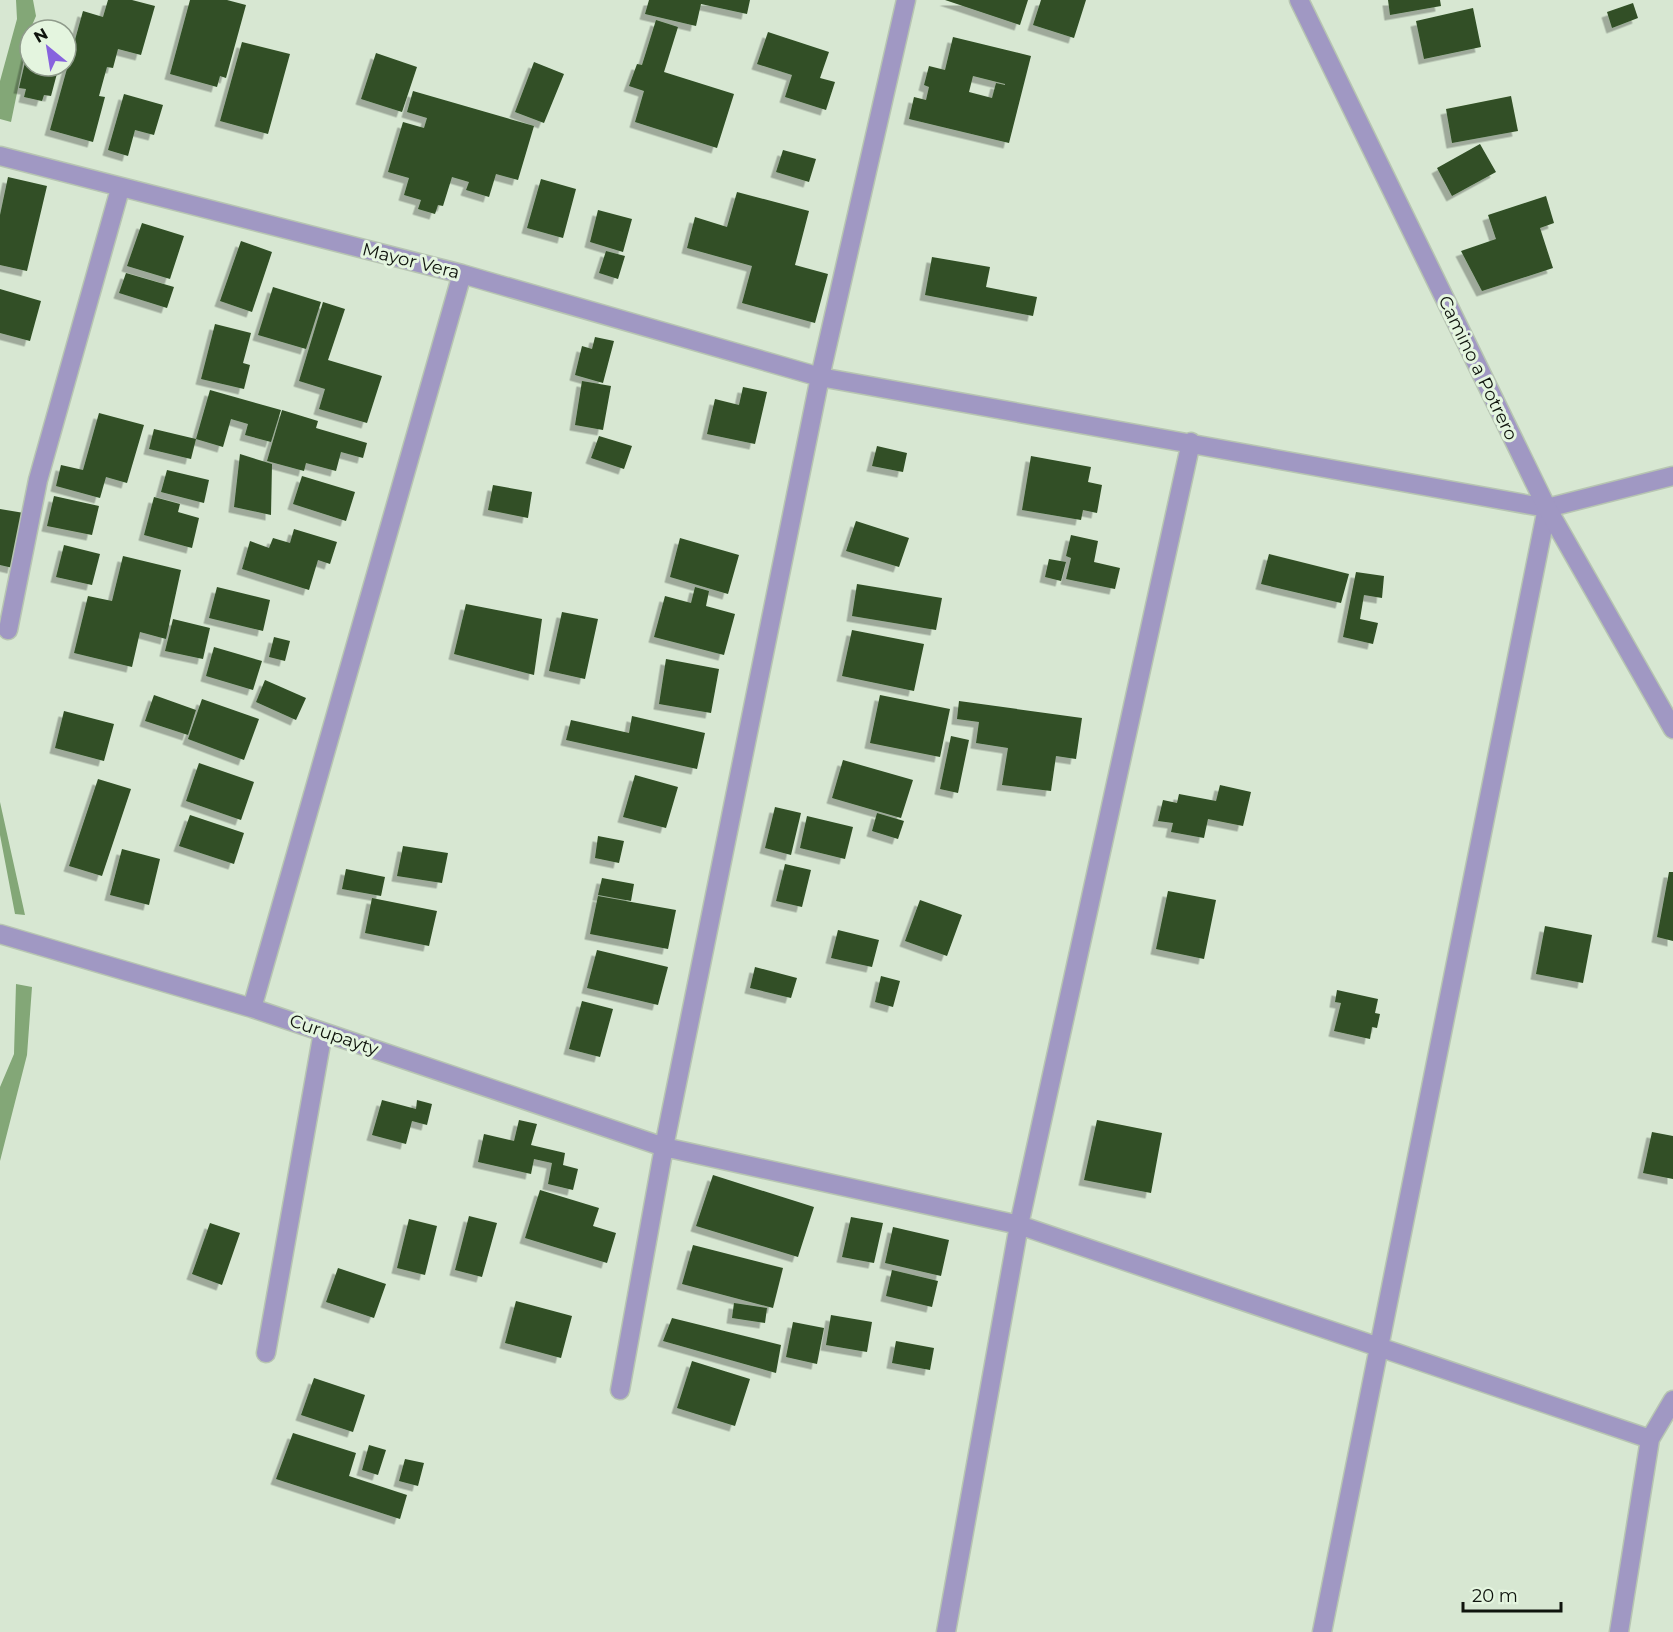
<svg xmlns="http://www.w3.org/2000/svg" width="1673" height="1632" viewBox="0 0 1673 1632" font-family="Montserrat,sans-serif">
  <style>
    .water { fill: #83a777 }
    .building { fill: #305025; fill-rule: evenodd; filter: url(#shadow) }
    .lines { fill: none; stroke-linecap: round; stroke-linejoin: round }
    .minor-casing { stroke: #b7c5b2; stroke-width: 21 }
    .tertiary-casing { stroke: #b7c5b2; stroke-width: 21 }
    .minor { stroke: #a098c3; stroke-width: 18 }
    .tertiary { stroke: #a098c3; stroke-width: 18 }
    .labels { text-anchor: middle; dominant-baseline: central; stroke-width: 6; stroke-linejoin: round; paint-order: stroke }
    .street-label { font-size: 18px; fill: #0f140d; stroke: #e4f5df }
  </style>
  <defs>
    <filter id="shadow"><feDropShadow dx="-5.5" dy="5.5" stdDeviation="0" flood-color="#0004"/></filter>
  </defs>
  <rect width="100%" height="100%" fill="#d7e7d2"/>
  <path class="water" d="M16 0H33L36 16 30 30 11 122 0 119V81L17 19Z
    M0 802 25 915 15 914 0 835Z
    M16 984 32 987 27 1055 0 1161V1087L14 1054Z"/>
  <path class="building" d="M108 0H132L155 6 141 55 118 49 113 68 107 67 99 96 105 97 93 142 50 130 83 11 103 17Z
    M190 0H227L246 5 226 78 220 76 217 87 170 74Z
    M649 0H750L747 14 701 4 696 26 645 14Z
    M945 0H1028L1020 25Z
    M1041 0H1086L1074 38 1033 25Z
    M1388 0H1440L1441 6 1390 15Z
    M1633 3 1638 18 1612 28 1607 12Z
    M1473 8 1481 47 1424 59 1416 21Z
    M656 20 678 27 664 72 734 94 717 148 635 122 644 91 629 86 637 64 642 65Z
    M34 24 54 29V30H33Z
    M768 32 829 52 820 78 835 82 826 110 785 97 792 75 757 64Z
    M953 37 1031 56 1009 143 909 119 914 97 926 100 929 87 924 85 929 66 945 70ZM973 76 1005 84V85L996 83 992 98 969 92Z
    M242 42 290 54 268 134 220 121Z
    M29 45 30 66H59L51 96 44 95 42 101 24 97 26 89 19 88Z
    M376 53 417 67 402 112 361 99Z
    M534 62 564 74 544 123 515 112Z
    M413 91 534 126 518 180 496 174 489 197 466 190 469 182 452 177 443 206 438 205 435 214 418 209 421 200 404 195 409 178 388 172 403 122 424 128 427 118 407 112Z
    M124 94 163 105 154 135 135 130 128 156 108 150Z
    M1511 96 1518 131 1452 143 1446 109Z
    M1480 144 1496 172 1452 196 1437 168Z
    M783 150 816 159 809 182 776 172Z
    M8 177 47 186 27 271 0 265V215Z
    M541 179 576 189 563 238 527 228Z
    M737 192 809 211 795 265 828 274 815 323 742 303 752 266 687 248 695 217 727 227Z
    M1546 196 1554 223 1540 228 1553 268 1482 291 1461 251 1496 239 1488 215Z
    M598 210 632 219 623 252 590 242Z
    M142 223 184 236 170 279 127 266Z
    M241 241 272 252 252 312 220 301Z
    M606 251 625 256 618 279 599 273Z
    M932 257 990 267 986 287 1037 297 1033 316 925 295Z
    M126 273 174 287 167 308 119 293Z
    M273 287 321 302 306 349 258 335Z
    M0 289 41 301 30 341 0 333Z
    M323 302 345 309 328 360 382 376 367 423 319 409 325 389 299 381Z
    M215 324 251 333 243 363 250 365 244 389 201 379Z
    M595 337 614 341 603 383 575 375 582 346 592 349Z
    M582 381 611 386 603 430 575 425Z
    M743 387 767 392 755 444 707 434 715 399 739 405Z
    M210 390 281 410 271 442 245 435 248 424 231 419 223 447 196 439 191 459 149 449 154 429 196 439Z
    M282 410 318 421 316 428 367 443 363 458 341 452 336 471 306 463 304 471 267 461Z
    M99 413 144 425 127 483 106 477 100 498 56 486 61 465 83 470Z
    M599 436 632 446 624 469 591 458Z
    M877 446 907 453 903 472 872 466Z
    M240 454 272 464 271 515 234 507Z
    M1031 456 1091 467 1088 482 1102 485 1097 513 1083 510 1081 520 1022 510Z
    M167 470 209 480 204 503 161 492Z
    M302 476 355 492 346 521 293 504Z
    M493 485 532 492 528 518 488 510Z
    M54 496 99 506 92 535 47 526Z
    M154 497 180 504 178 512 199 518 192 548 144 535Z
    M0 509 24 513 13 568 0 565Z
    M856 521 909 538 899 567 846 551Z
    M294 529 337 542 330 564 318 560 309 590 242 569 250 541 269 548 273 538 290 543Z
    M1071 535 1098 541 1094 562 1120 568 1115 589 1066 579 1071 558 1066 556Z
    M680 538 739 555 728 594 670 577Z
    M64 545 100 554 92 585 56 577Z
    M1269 554 1349 574 1341 603 1261 584Z
    M123 556 181 570 166 639 140 632 132 667 74 653 88 596 112 601Z
    M1049 559 1066 562 1061 581 1045 577Z
    M1356 572 1384 576 1382 598 1364 595 1360 619 1378 623 1373 644 1343 637Z
    M857 584 942 598 936 630 852 616Z
    M217 587 270 600 263 631 209 618Z
    M695 587 709 591 706 606 735 614 724 655 654 637 665 596 691 603Z
    M466 604 542 619 534 675 454 654Z
    M562 612 598 619 585 679 549 671Z
    M173 619 210 628 203 659 165 651Z
    M852 630 924 644 914 691 842 676Z
    M274 637 290 641 285 661 269 657Z
    M214 647 262 661 253 690 206 676Z
    M666 659 719 669 711 713 659 704Z
    M265 680 306 698 296 720 256 702Z
    M154 695 196 710 188 735 145 721Z
    M880 695 950 709 940 757 870 743Z
    M202 699 259 719 244 760 188 739Z
    M959 701 1082 718 1076 759 1056 756 1051 791 1002 785 1008 748 976 743 979 722 957 719Z
    M64 711 114 724 104 761 55 748Z
    M632 716 705 733 697 769 566 740 571 720 629 733Z
    M951 736 969 740 958 793 940 789Z
    M843 760 913 780 901 818 832 798Z
    M199 763 254 782 241 820 186 801Z
    M635 775 678 787 666 828 623 817Z
    M98 779 131 789 102 876 69 866Z
    M1220 785 1251 792 1243 826 1208 819 1204 838 1171 832 1173 823 1158 821 1163 800 1177 803 1179 794 1216 801Z
    M775 807 801 813 791 855 765 848Z
    M877 813 904 821 898 839 872 831Z
    M190 815 244 833 234 864 179 846Z
    M807 816 853 827 845 859 800 848Z
    M598 836 624 841 619 863 595 858Z
    M403 846 448 853 442 883 397 876Z
    M122 849 160 859 149 905 110 895Z
    M785 864 811 870 802 907 776 901Z
    M346 869 385 877 381 896 342 889Z
    M1669 872H1673V941L1657 937Z
    M602 878 634 884 631 901 598 895Z
    M1168 891 1216 900 1204 959 1156 949Z
    M598 896 676 910 668 949 590 934Z
    M372 898 437 911 429 946 365 933Z
    M920 900 962 915 947 956 905 941Z
    M1545 926 1592 935 1583 983 1536 974Z
    M838 930 879 940 872 967 831 958Z
    M597 950 668 967 658 1005 587 988Z
    M755 967 797 978 791 998 750 988Z
    M881 976 900 981 893 1007 875 1002Z
    M1337 990 1378 999 1375 1013 1380 1014 1377 1028 1372 1027 1370 1039 1334 1031 1341 1003 1335 1002Z
    M582 1001 613 1009 600 1057 569 1049Z
    M382 1100 416 1109 417 1100 432 1104 427 1125 412 1121 406 1144 372 1135Z
    M519 1120 537 1124 531 1145 565 1153 563 1165 578 1169 573 1190 548 1184 552 1163 534 1159 531 1174 478 1162 484 1134 514 1141Z
    M1097 1120 1162 1133 1151 1193 1084 1180Z
    M1652 1132 1673 1136V1179L1643 1173Z
    M713 1175 814 1207 798 1257 696 1226Z
    M540 1190 599 1208 593 1226 616 1233 607 1263 525 1238Z
    M469 1216 497 1223 482 1277 455 1270Z
    M851 1217 883 1223 874 1263 842 1257Z
    M409 1219 437 1226 425 1275 397 1268Z
    M210 1223 240 1233 222 1285 192 1274Z
    M893 1227 949 1240 941 1276 885 1263Z
    M693 1245 783 1268 773 1308 682 1284Z
    M338 1268 386 1284 374 1318 326 1302Z
    M892 1270 938 1281 932 1307 886 1296Z
    M516 1301 572 1316 561 1358 505 1343Z
    M734 1303 767 1308 765 1323 732 1318Z
    M831 1315 872 1322 867 1352 826 1345Z
    M672 1318 781 1345 776 1373 663 1341Z
    M793 1322 824 1328 817 1364 786 1357Z
    M896 1341 934 1348 930 1370 892 1363Z
    M692 1361 750 1379 735 1426 677 1408Z
    M314 1378 365 1395 353 1432 301 1415Z
    M293 1433 356 1453 349 1476 407 1495 400 1519 276 1479Z
    M369 1445 386 1450 378 1475 362 1470Z
    M405 1459 424 1463 418 1486 399 1481Z"/>
  <g class="lines">
    <g class="minor-casing">
      <path id="minor" d="M0 156 462 274 820 377 1547 508 1673 476
        M8 630 38 480 120 189
        M0 934 252 1008 664 1147 1019 1225 1650 1439
        M252 1008 462 274
        M266 1353 323 1032
        M620 1390 664 1147 820 377 906 0
        M946 1632 1019 1225 1191 442
        M1322 1632 1547 508
        M1619 1632 1650 1439 1673 1400"/>
    </g>
    <g class="tertiary-casing">
      <path id="tertiary" d="M1299 0 1547 508 1673 729"/>
    </g>
    <use href="#minor" class="minor"/>
    <use href="#tertiary" class="tertiary"/>
  </g>
  <g class="labels">
    <g class="street-label">
      <text transform="translate(411 261) rotate(14)">Mayor Vera</text>
      <text transform="translate(1478 368) rotate(64)">Camino a Potrero</text>
      <text transform="translate(334 1035) rotate(19)">Curupayty</text>
    </g>
  </g>
  <g transform="translate(48 48) rotate(330)"><circle r="28" fill="#e4f5df" stroke="#8f9b8b" stroke-width="1.5"/>
  <path d="M0-4.5L10 22L0 15L-10 22Z" fill="#8763de"/>
  <text y="-9" font-size="16" font-weight="bold" text-anchor="middle" fill="#0f140d">N</text>
  </g>
  <path d="M1463 1602v9h98v-9" fill="none" stroke="#0f140d" stroke-width="3"/>
  <text x="1472" y="1602" font-size="18" fill="#0f140d" stroke="#e4f5df" stroke-width="4.5" paint-order="stroke">20 m</text>
</svg>
